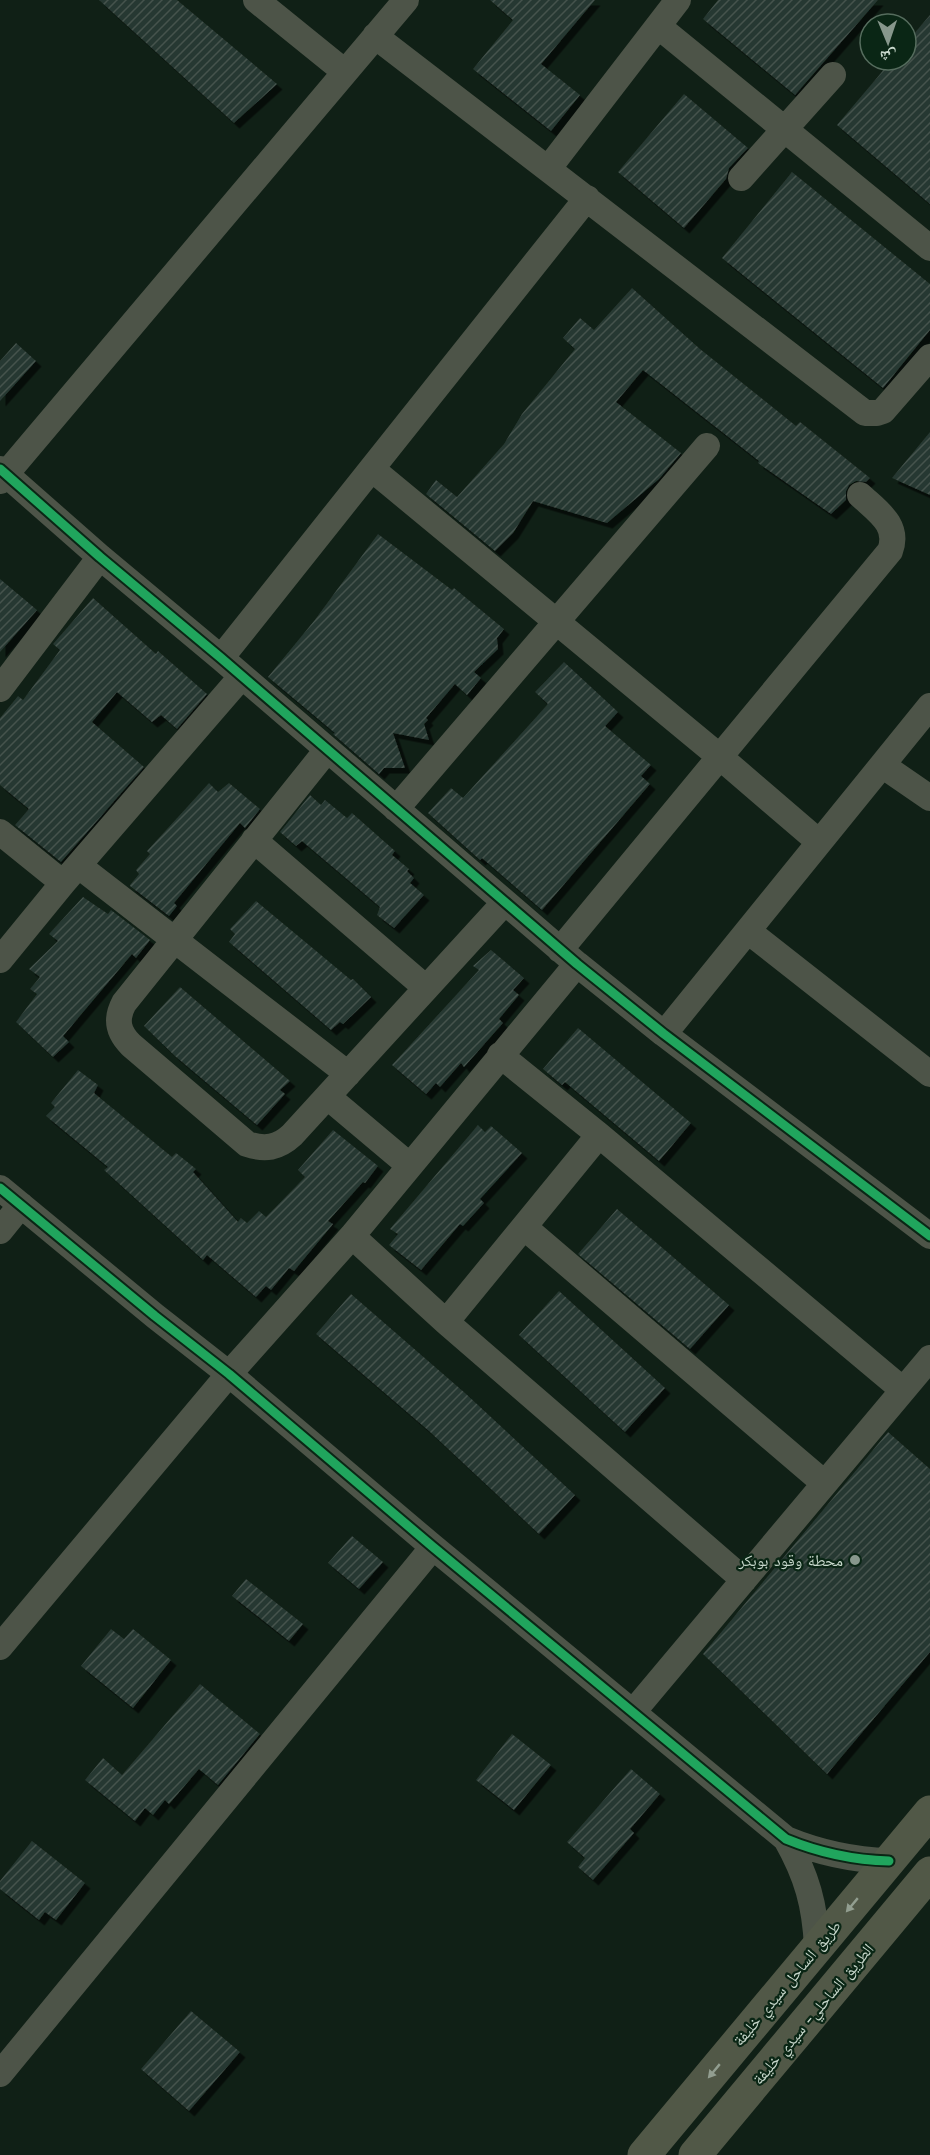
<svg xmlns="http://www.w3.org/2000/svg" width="930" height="2155" viewBox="0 0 930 2155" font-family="'Work Sans','Noto Naskh Arabic',sans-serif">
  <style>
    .building { fill: url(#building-hatch); filter: url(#shadow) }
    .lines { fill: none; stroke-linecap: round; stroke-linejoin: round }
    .minor { stroke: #4d5448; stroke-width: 26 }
    .highway { stroke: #515847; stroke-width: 33 }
    .cycleway-casing { stroke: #0a2615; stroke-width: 13 }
    .cycleway { stroke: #20a55d; stroke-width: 9 }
    .oneway { fill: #929e90 }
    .poi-dot { fill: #87978c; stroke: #0a2615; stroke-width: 2 }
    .labels { text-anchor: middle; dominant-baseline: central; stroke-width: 4.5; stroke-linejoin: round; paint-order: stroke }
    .poi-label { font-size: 16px; fill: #c7d7cb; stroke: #0a2615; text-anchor: end }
    .street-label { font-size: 16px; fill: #c7d7cb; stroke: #0a2615 }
  </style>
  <defs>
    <pattern id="building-hatch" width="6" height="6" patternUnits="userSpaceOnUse" patternTransform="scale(1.5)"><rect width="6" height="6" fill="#273730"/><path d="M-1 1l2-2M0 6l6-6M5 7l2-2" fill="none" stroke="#45534d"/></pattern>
    <filter id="shadow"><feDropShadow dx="5.5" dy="5.5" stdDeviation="0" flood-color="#0009"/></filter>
  </defs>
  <rect width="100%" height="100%" fill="#102016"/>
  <path class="building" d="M99 0H177L277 84 234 123Z
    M490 0H595L541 64 580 95 551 131 473 69 513 20Z
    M718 0H878L795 95 703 19Z
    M930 15V204L837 125 892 60H906V43Z
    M684 94 748 148 729 168 726 179 684 228 618 172Z
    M792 172 930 284V330L883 388 722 258Z
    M632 288 700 349 796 426 800 422 870 478 866 482 856 481 849 485 846 491V500L831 514 758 463 759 461 643 370 616 402 681 453 659 479 607 523 533 501 513 533 495 551 426 494 436 480 457 497 504 444 522 414 575 349 563 338 580 318 594 330Z
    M16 343 36 361 0 401V361Z
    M930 432V495L892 478Z
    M378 534 452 590 454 588 504 629 497 638 498 649 474 672 481 678 467 695 455 684 426 718 428 720 424 724 429 740 393 733 405 768H384L379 774 333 734 335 733 268 677 314 621Z
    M0 579 37 610 0 652Z
    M93 598 156 654 158 651 207 694 177 729 161 715 152 722 117 692 92 722 144 767 61 862 15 825 29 809 0 785V718L18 696 23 700 60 650 53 644Z
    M564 662 618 712 605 726 651 765 641 776 650 784 542 910 482 858 480 860 428 813 451 788 463 798 548 704 535 692Z
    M209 783 218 792 229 783 260 809 245 828 240 823 174 903 177 906 169 916 130 886V885L139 874 136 870 150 854 147 851Z
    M310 795 321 805 325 800 347 818 352 813 395 851 392 855 409 869 407 871 414 878 410 883 424 895 394 928 377 915 380 907 302 841 296 846 280 832Z
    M83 897 108 914 111 910 150 940 136 958 132 954 63 1036 69 1042 53 1057 16 1022 37 994 30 989 40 977 29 969 58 941 49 934Z
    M256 901 351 980 353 979 371 997 343 1024 340 1022 331 1030 229 942 235 934 230 929Z
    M491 950 524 978 513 990 519 995 499 1019 503 1023 464 1067 461 1063 440 1087 436 1083 426 1094 392 1065 479 970 473 966Z
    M180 987 290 1081 280 1090 285 1094 257 1125 175 1056 144 1026Z
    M578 1028 691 1123 659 1161 565 1082 562 1085 543 1069Z
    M78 1070 98 1085 94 1093 172 1157 176 1153 196 1169 193 1172 238 1222 241 1218 247 1223 259 1211 266 1217 305 1177 298 1170 333 1130 378 1166 365 1183 363 1182 328 1221 333 1224 294 1271 289 1268 271 1290 266 1286 256 1297 207 1255 203 1260 104 1170 108 1167 46 1116 55 1107 51 1103Z
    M478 1125 485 1132 491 1126 522 1153 480 1199 484 1203 463 1226 460 1224 421 1270 389 1245 398 1234 390 1229Z
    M617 1209 729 1305 690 1349 578 1254Z
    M559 1291 665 1388 625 1432 519 1335Z
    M351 1294 465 1393 575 1495 539 1534 429 1431 316 1334Z
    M888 1432 930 1469V1652L827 1774 703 1654Z
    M352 1536 383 1562 359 1589 328 1563Z
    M246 1579 303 1624 289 1641 232 1596Z
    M111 1629 124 1639 133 1629 171 1660 133 1708 81 1666Z
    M200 1684 260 1734 218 1785 199 1769 169 1804 165 1800 153 1815 145 1808 135 1821 85 1780 103 1758 122 1775Z
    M512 1734 551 1765 514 1810 476 1780Z
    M631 1769 660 1794 630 1829 634 1833 593 1880 578 1867 585 1858 567 1842Z
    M32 1841 85 1883 56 1920 45 1912 39 1920 0 1889V1881Z
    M191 2011 240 2052 189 2111 141 2069Z"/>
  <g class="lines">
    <path class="minor" d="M256 0 345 72
      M658 26 930 248
      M375 36 865 413H877L883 411 930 357
      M548 169 678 0
      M741 178 833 75
      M0 469 100 557 221 658 577 964 664 1034 930 1236
      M372 469 720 757 819 842
      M0 481 406 0
      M221 658 587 198
      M0 689 100 557
      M327 750 124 1003C115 1020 118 1032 131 1045L247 1144C265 1150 278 1148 292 1135L505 902
      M882 765 930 798
      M396 809 707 446
      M0 832 63 883
      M254 840 426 988
      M79 866 348 1074
      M748 931 930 1074
      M560 950 890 551C900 525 877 511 860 495
      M0 960 63 883 242 676
      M664 1034 930 706
      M500 1055 599 1135 903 1390
      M328 1097 410 1166
      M0 1188 155 1316 229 1374 433 1547 786 1839C820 1853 852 1860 889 1861
      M524 1227 824 1483
      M0 1231 21 1205
      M352 1236 446 1322 744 1580
      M446 1322 599 1135
      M0 1647 229 1374 352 1236 577 964
      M633 1712 930 1358
      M786 1839C807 1876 815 1905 817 1947
      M0 2074 433 1547"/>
    <path class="highway" d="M644 2155 930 1812
      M695 2155 930 1873"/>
    <g class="cycleway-casing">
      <path id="cycleway" d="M0 469 100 557 221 658 577 964 664 1034 930 1236
        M0 1188 155 1316 229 1374 433 1547 786 1839C820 1853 852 1860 889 1861"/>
    </g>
    <use href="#cycleway" class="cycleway"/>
  </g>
  <defs><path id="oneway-solid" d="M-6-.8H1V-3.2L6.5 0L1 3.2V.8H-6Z" transform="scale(1.5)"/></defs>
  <g class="oneway">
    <use href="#oneway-solid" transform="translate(852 1905) rotate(130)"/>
    <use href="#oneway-solid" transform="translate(714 2071) rotate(130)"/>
  </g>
  <circle class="poi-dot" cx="855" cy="1560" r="6"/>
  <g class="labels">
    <g class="poi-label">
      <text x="843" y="1560">محطة وقود بوبكر</text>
    </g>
    <g class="street-label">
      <text transform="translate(787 1983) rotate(-50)">طريق الساحل سيدي خليفة</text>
      <text transform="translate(813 2014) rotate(-50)">الطريق الساحلي- سيدي خليفة</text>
    </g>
  </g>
  <g transform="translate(888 42) rotate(178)"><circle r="28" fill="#0a2615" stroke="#566d5e" stroke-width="1.5"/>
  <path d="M0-4.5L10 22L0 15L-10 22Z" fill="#87978c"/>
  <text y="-9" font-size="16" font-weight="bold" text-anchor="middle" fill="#c7d7cb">ش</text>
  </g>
</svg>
